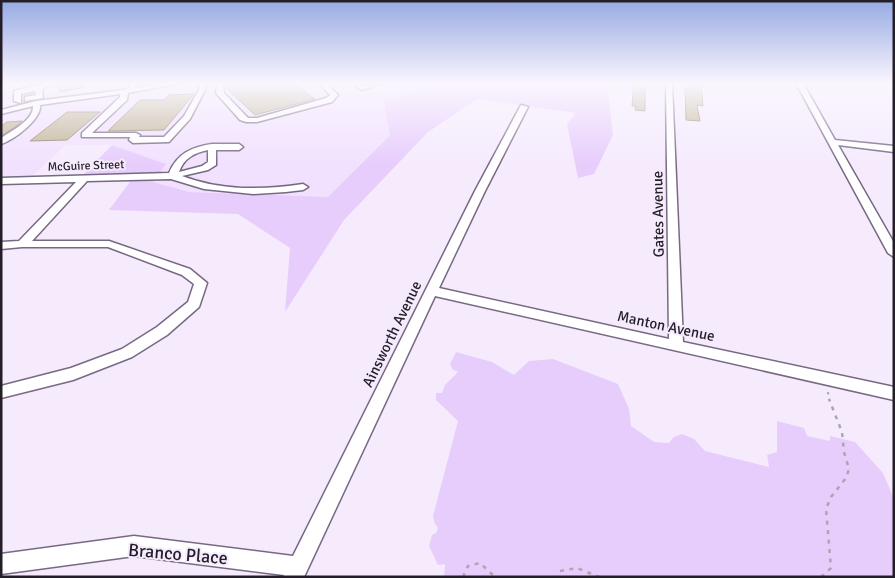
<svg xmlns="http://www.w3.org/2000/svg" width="895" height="578" viewBox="0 0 895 578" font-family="Signika,sans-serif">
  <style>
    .built { fill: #f1e1fe }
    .green { fill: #e7cdfc }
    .building { fill: #c0b496; stroke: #8e8367 }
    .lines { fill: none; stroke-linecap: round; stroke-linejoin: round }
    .minor-casing { stroke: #786983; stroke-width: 3 }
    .path-far1 { stroke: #ada4b4; stroke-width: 2; stroke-dasharray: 2.5 4.5; stroke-linecap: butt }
    .path { stroke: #ada4b4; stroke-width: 2.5; stroke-dasharray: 4 5.5; stroke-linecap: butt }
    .minor { fill: #fff; fill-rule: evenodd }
    .labels { text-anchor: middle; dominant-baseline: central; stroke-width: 4; stroke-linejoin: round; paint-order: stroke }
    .far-street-label { font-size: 12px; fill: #241e29; stroke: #f5ebfd }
    .street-label { font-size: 15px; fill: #241e29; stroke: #f5ebfd }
    .near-street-label { font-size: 18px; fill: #241e29; stroke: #f5ebfd }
  </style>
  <rect width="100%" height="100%" fill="#f5ebfd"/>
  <path class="built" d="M44 83H440L384 101 390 134 328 197 189 192 152 182 165 164 112 145H66L27 181 1 180V112L3 111 1 93Z"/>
  <path class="green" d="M440 83H607L613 135 594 174 578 178 567 124 576 113 477 99 428 132 344 220 285 312 290 248 238 214 109 210 132 179 78 180 112 145 166 164 153 182 189 192 328 197 390 135 384 101Z
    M456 352 492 362 514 375 529 361 553 359 618 384 629 409 631 426 654 442 669 443 674 437 682 434 694 439 705 451 769 467 767 455 777 452V421L804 428 807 436 830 441V436L855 442 883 473 894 499V577H444L445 564 438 565 429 546 432 535 436 533 438 528 435 524 433 516 458 421 436 400V393H442L445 385 458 372 452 369 450 364Z"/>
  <path class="building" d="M57 83H85V87L60 92Z
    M246 83H294L315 99 255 115 226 88Z
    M634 83H645V111L635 110 636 106H632Z
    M690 83H701L703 106 697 105 700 121 686 120 685 88H690Z
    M194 94 164 130 108 131 140 100H164L169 95Z
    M67 112H100L67 140 30 141Z
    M22 121 15 127 1 136V126L7 122Z"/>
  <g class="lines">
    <g class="minor-casing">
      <path id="minor" d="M45 83H55L42 89 43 98 25 101V97L36 95 35 91 21 94V103L14 101V91Z
        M131 83H138L135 88 167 83H182L128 93 127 100 92 133H136L140 135 139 137H164L184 116 200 88 199 83H205L206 88 190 119 169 142 133 143 129 140 130 137H82V133L120 97V94L40 105C42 119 14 140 1 144V138C11 131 34 120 33 106L1 114V110L36 101 123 90 129 88Z
        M217 83H223L224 93 248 118H257L326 98 330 95 319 83H326L338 95 332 102 257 122H246L240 120 216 93Z
        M351 83H359L363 86 383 83 362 90Z
        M666 83H672L683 342 894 387V400L435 296 304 577H283L284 575 134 556 1 574V554L134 536 293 556 475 191 521 105 528 107 485 191 439 288 669 339Z
        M796 83H803L835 140 894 146V152L838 145 894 243V257L888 253Z
        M212 144H239L243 147 239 150H216V165L208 170 182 176C221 191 262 190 303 184L308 187 303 190 286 192 253 194 204 189 171 179 87 181 32 241H109L190 269 207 283 199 307 167 335 132 357 73 380 1 398V386L71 368 122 349 157 327 188 302 194 284 182 275 108 247H22L1 249V242L19 241 76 182 1 184V178L169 173C177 154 191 147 212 144ZM208 150V162L202 166 179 172C184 158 194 153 208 150Z"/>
    </g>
    <path class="path-far1" d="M828 392 829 400"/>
    <path class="path" d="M560 571 577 568 599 577
      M463 577 468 566 480 563 495 577
      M821 577 831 568 826 509 831 497 846 478 849 469 844 452 842 432 829 399"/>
    <use href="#minor" class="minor"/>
  </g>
  <linearGradient id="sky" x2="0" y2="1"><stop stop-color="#97aae2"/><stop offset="0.51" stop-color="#faf6fe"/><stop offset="1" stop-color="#faf6fe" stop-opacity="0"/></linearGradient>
  <rect width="895" height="164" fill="url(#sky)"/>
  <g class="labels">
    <g class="far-street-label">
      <text transform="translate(86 166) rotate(-2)">McGuire Street</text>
    </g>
    <g class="street-label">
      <text transform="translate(658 214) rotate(-91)">Gates Avenue</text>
      <text transform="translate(666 326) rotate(12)">Manton Avenue</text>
      <text transform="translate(392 334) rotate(-64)">Ainsworth Avenue</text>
    </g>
    <g class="near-street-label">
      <text transform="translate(178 554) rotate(5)">Branco Place</text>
    </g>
  </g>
  <rect width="895" height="578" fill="none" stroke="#241e29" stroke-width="5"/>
</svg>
